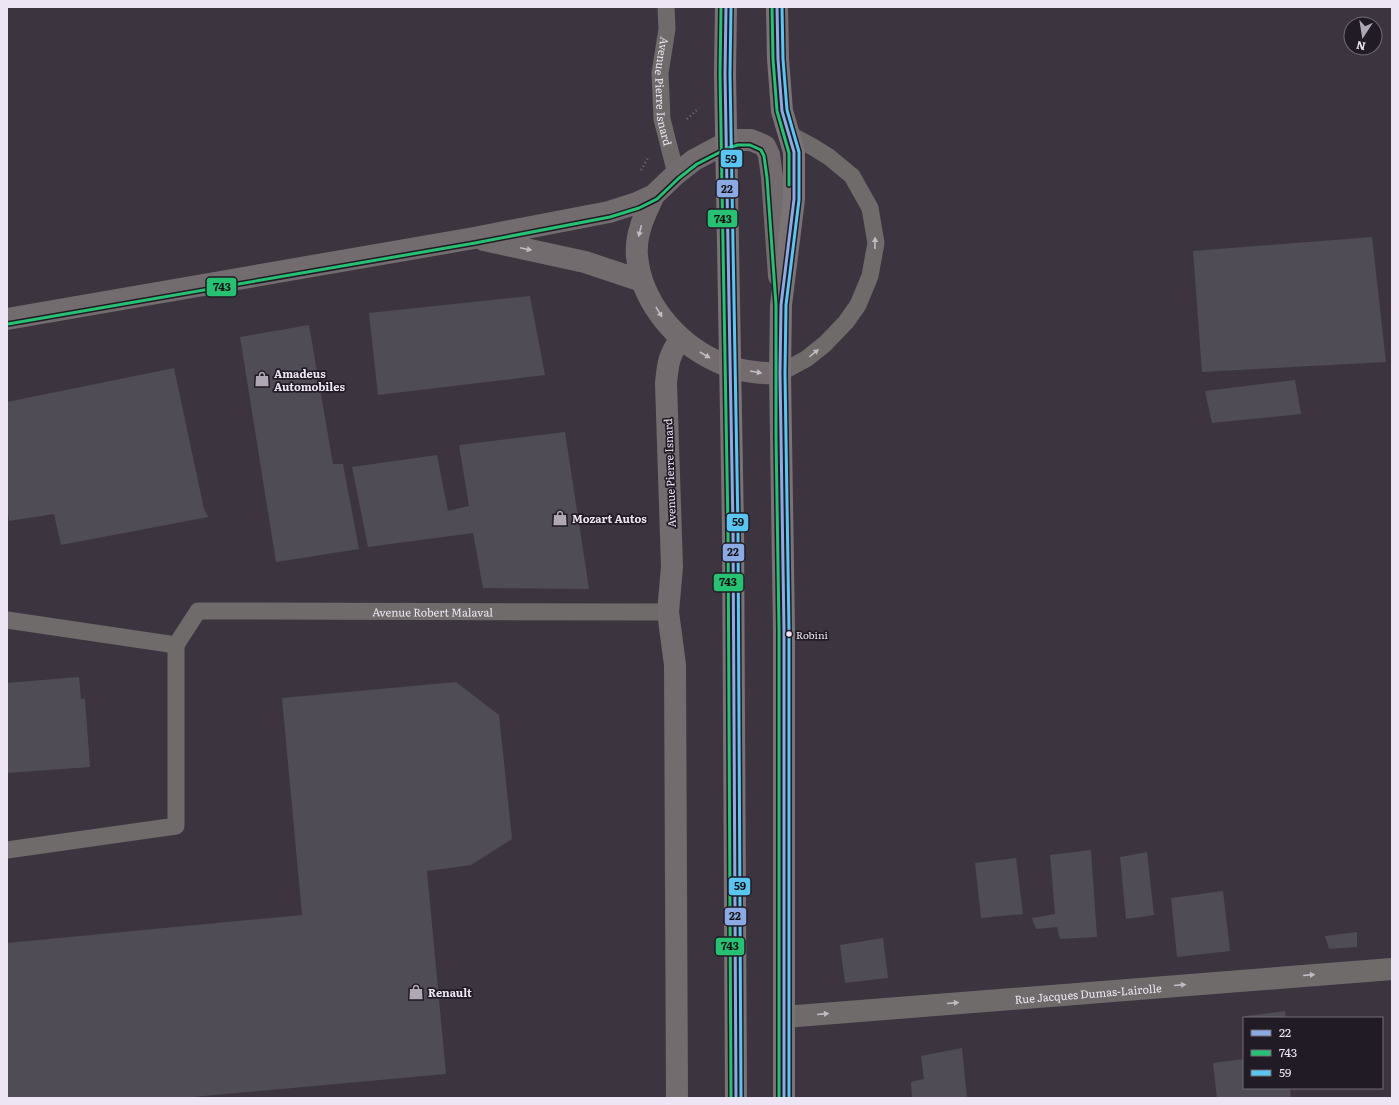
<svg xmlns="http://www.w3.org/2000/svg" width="1399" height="1105" viewBox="0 0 1399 1105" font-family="Literata,serif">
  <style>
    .building { fill: #4f4c56 }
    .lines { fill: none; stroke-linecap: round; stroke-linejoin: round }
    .path { stroke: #716c70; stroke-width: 2.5; stroke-dasharray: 1 3; stroke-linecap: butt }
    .lane { stroke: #6f6b6b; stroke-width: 17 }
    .street { stroke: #6f6b6b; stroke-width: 22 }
    .secondary { stroke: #726c6e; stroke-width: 22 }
    .primary { stroke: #7a7376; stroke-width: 22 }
    .bus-1-casing { stroke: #211b25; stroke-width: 6 }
    .bus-2-casing { stroke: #211b25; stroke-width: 6 }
    .bus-3-casing { stroke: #211b25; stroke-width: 6 }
    .bus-1 { stroke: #8ba9e3; stroke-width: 3 }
    .bus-2 { stroke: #26c172; stroke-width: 3 }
    .bus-3 { stroke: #5bc5f2; stroke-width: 3 }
    .oneway { fill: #c2bbc4 }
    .oneway2 { fill: #c1bac3 }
    .bus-dot { fill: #ede5f3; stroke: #211b25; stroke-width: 1.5 }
    .labels { text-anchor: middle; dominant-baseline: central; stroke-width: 3.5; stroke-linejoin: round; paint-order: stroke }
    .bus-label { font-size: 10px; fill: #ede5f3; stroke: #211b25; text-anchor: start }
    .street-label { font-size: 11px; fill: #ede5f3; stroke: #211b25 }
    .poi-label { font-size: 11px; font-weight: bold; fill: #ede5f3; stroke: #211b25; text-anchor: start }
    .line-badge { stroke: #211b25; stroke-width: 1.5 }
    .pale-badge-label { font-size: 11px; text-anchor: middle; font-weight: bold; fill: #111 }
  </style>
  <rect width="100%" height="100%" fill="#3c3540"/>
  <path class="building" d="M1372 237 1386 362 1202 372 1193 251Z
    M530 296 545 375 378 395 369 313Z
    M309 325 333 464H343L359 549 276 562 240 337Z
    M174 368 204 509 208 517 61 545 54 514 9 521 7 508V402Z
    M1295 380 1301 414 1212 423 1205 391Z
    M565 432 589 589 483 588 473 533 368 547 352 467 437 455 448 511 469 506 459 445Z
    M79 677 81 699H85L90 767 7 773V683Z
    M456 682 499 715 512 839 471 865 427 871 446 1074 182 1098H7V943L302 915 282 698Z
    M1091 850 1097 937 1060 939 1057 927 1036 929 1032 918 1055 914 1050 855Z
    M1147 852 1154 915 1126 919 1120 857Z
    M1016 858 1023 914 981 918 975 863Z
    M1223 891 1230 951 1177 957 1171 898Z
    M1357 932V947L1329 949 1325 936Z
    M883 938 888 978 845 983 840 945Z
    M1285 1011 1286 1018H1245V1016Z
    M962 1048 967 1098H912L911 1082 924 1079 921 1056Z
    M1244 1059V1088H1290L1291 1098H1217L1213 1063Z"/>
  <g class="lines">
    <path class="path" d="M687 119 699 108
      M641 170 648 158"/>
    <g class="lane">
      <path id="s1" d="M666 7 667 29 660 73 662 119 676 174"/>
      <path d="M780 373 806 359 825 344 846 322 858 305 870 276 876 243 870 208 852 176 829 157 813 147 789 134"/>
      <path id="s2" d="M7 620 176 645 198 611 668 612"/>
      <path d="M7 850 176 826V645"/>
    </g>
    <path class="street" id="s3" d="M784 1017 1392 969"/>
    <path class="secondary" d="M654 195C645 214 635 234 637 256 641 301 675 342 716 361 721 363 727 367 732 368 748 372 764 374 780 373
      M484 240 585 262 642 281
      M7 319 474 238 609 212 637 203 654 195 676 174 694 160 726 143 737 140H751L765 146 769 155 772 177 779 276
      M677 1098 675 665 668 612 672 567 666 383C668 362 669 355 681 338"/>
    <path class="primary" d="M726 7 725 74 733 528 736 1098
      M777 7 778 59 782 111 794 152V199L781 305 780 373 784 630V1098"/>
    <g class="bus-1-casing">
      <path id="bus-1" d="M726 7 725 74 733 528 736 1098
        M777 7 778 59 782 111 794 152V199L781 305 780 373 784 630V1098"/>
    </g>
    <g class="bus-2-casing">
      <path id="bus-2" d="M721 7 720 74 728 528 731 1098
        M772 7 773 59 777 111 789 153V185
        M8 324 475 243 610 217 639 208 657 199 679 178 697 164 728 148 738 145H750L761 150 764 156 767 178 776 305V436L779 630V1098"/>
    </g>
    <g class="bus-3-casing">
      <path id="bus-3" d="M731 7 730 74 738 528 741 1098
        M782 7 783 59 787 110 799 152V200L786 305 785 373 789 630V1098"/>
    </g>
    <use href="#bus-1" class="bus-1"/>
    <use href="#bus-2" class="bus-2"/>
    <use href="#bus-3" class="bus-3"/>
  </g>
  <defs><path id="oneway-solid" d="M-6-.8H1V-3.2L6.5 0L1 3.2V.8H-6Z"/></defs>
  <g class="oneway">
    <use href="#oneway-solid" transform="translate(640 231) rotate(104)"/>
    <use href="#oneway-solid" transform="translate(526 249) rotate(12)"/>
    <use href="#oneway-solid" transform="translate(659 312) rotate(59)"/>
    <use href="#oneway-solid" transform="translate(705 355) rotate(30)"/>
    <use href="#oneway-solid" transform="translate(756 372) rotate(10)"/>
  </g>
  <g class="oneway2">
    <use href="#oneway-solid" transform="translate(875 243) rotate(-89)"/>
    <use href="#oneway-solid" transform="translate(814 353) rotate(-39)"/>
    <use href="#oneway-solid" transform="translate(1309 975) rotate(-5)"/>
    <use href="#oneway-solid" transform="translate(1180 985) rotate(-5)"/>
    <use href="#oneway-solid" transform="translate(953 1003) rotate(-5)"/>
    <use href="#oneway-solid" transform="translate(823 1014) rotate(-5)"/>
  </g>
  <defs>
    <g id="shop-bare" transform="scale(1.2)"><path d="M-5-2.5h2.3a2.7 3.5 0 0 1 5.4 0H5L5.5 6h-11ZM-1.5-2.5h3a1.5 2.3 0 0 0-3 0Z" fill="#afa7b4" stroke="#211b25" stroke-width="2.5" paint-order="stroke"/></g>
  </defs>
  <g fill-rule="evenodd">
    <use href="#shop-bare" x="262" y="379"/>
    <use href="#shop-bare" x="560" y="518"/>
    <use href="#shop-bare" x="416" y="992"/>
  </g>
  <circle class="bus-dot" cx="789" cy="634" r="3.5"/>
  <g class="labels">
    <g class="bus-label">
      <text x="796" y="634">Robini</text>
    </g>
    <g class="street-label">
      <text stroke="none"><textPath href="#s1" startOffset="85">Avenue Pierre Isnard</textPath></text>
      <text transform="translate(669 473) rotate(-92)">Avenue Pierre Isnard</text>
      <text stroke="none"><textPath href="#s2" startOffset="446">Avenue Robert Malaval</textPath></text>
      <text stroke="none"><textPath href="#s3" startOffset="305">Rue Jacques Dumas-Lairolle</textPath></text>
    </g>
    <g class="poi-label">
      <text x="274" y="373">Amadeus<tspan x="274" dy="13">Automobiles</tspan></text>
      <text x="572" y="518">Mozart Autos</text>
      <text x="428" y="992">Renault</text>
    </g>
  </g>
  <g class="line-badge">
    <rect x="720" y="149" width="23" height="19" rx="4" fill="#5bc5f2"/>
    <rect x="716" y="179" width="23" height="19" rx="4" fill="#8ba9e3"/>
    <rect x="707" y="209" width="31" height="19" rx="4" fill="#26c172"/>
    <rect x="206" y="277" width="31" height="20" rx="4" fill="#26c172"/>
    <rect x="726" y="513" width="23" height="19" rx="4" fill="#5bc5f2"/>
    <rect x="722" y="543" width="23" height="19" rx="4" fill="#8ba9e3"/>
    <rect x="713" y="573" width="31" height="19" rx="4" fill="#26c172"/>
    <rect x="728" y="877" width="23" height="19" rx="4" fill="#5bc5f2"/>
    <rect x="724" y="907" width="23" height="19" rx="4" fill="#8ba9e3"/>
    <rect x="715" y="937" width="30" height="19" rx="4" fill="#26c172"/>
  </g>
  <g class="pale-badge-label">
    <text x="731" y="163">59</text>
    <text x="727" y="193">22</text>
    <text x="723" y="223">743</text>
    <text x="222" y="291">743</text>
    <text x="738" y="526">59</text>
    <text x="733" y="556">22</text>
    <text x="728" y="586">743</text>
    <text x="740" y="890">59</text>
    <text x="735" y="920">22</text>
    <text x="730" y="950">743</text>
  </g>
  <rect width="1399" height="1105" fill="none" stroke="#ede5f3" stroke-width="16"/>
  <rect x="1243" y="1017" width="140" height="72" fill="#211b25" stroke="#736c77"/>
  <rect x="1251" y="1030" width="20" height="6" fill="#8ba9e3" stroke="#736c77"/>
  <text x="1279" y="1037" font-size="12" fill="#ede5f3">22</text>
  <rect x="1251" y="1050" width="20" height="6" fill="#26c172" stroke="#736c77"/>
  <text x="1279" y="1057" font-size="12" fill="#ede5f3">743</text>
  <rect x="1251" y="1070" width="20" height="6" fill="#5bc5f2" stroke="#736c77"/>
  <text x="1279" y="1077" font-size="12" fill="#ede5f3">59</text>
  <g transform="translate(1363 36) rotate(192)"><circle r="19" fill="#211b25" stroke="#736c77"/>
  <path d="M0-3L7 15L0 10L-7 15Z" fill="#afa7b4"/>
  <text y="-6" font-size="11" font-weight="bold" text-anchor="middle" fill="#ede5f3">N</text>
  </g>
</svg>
